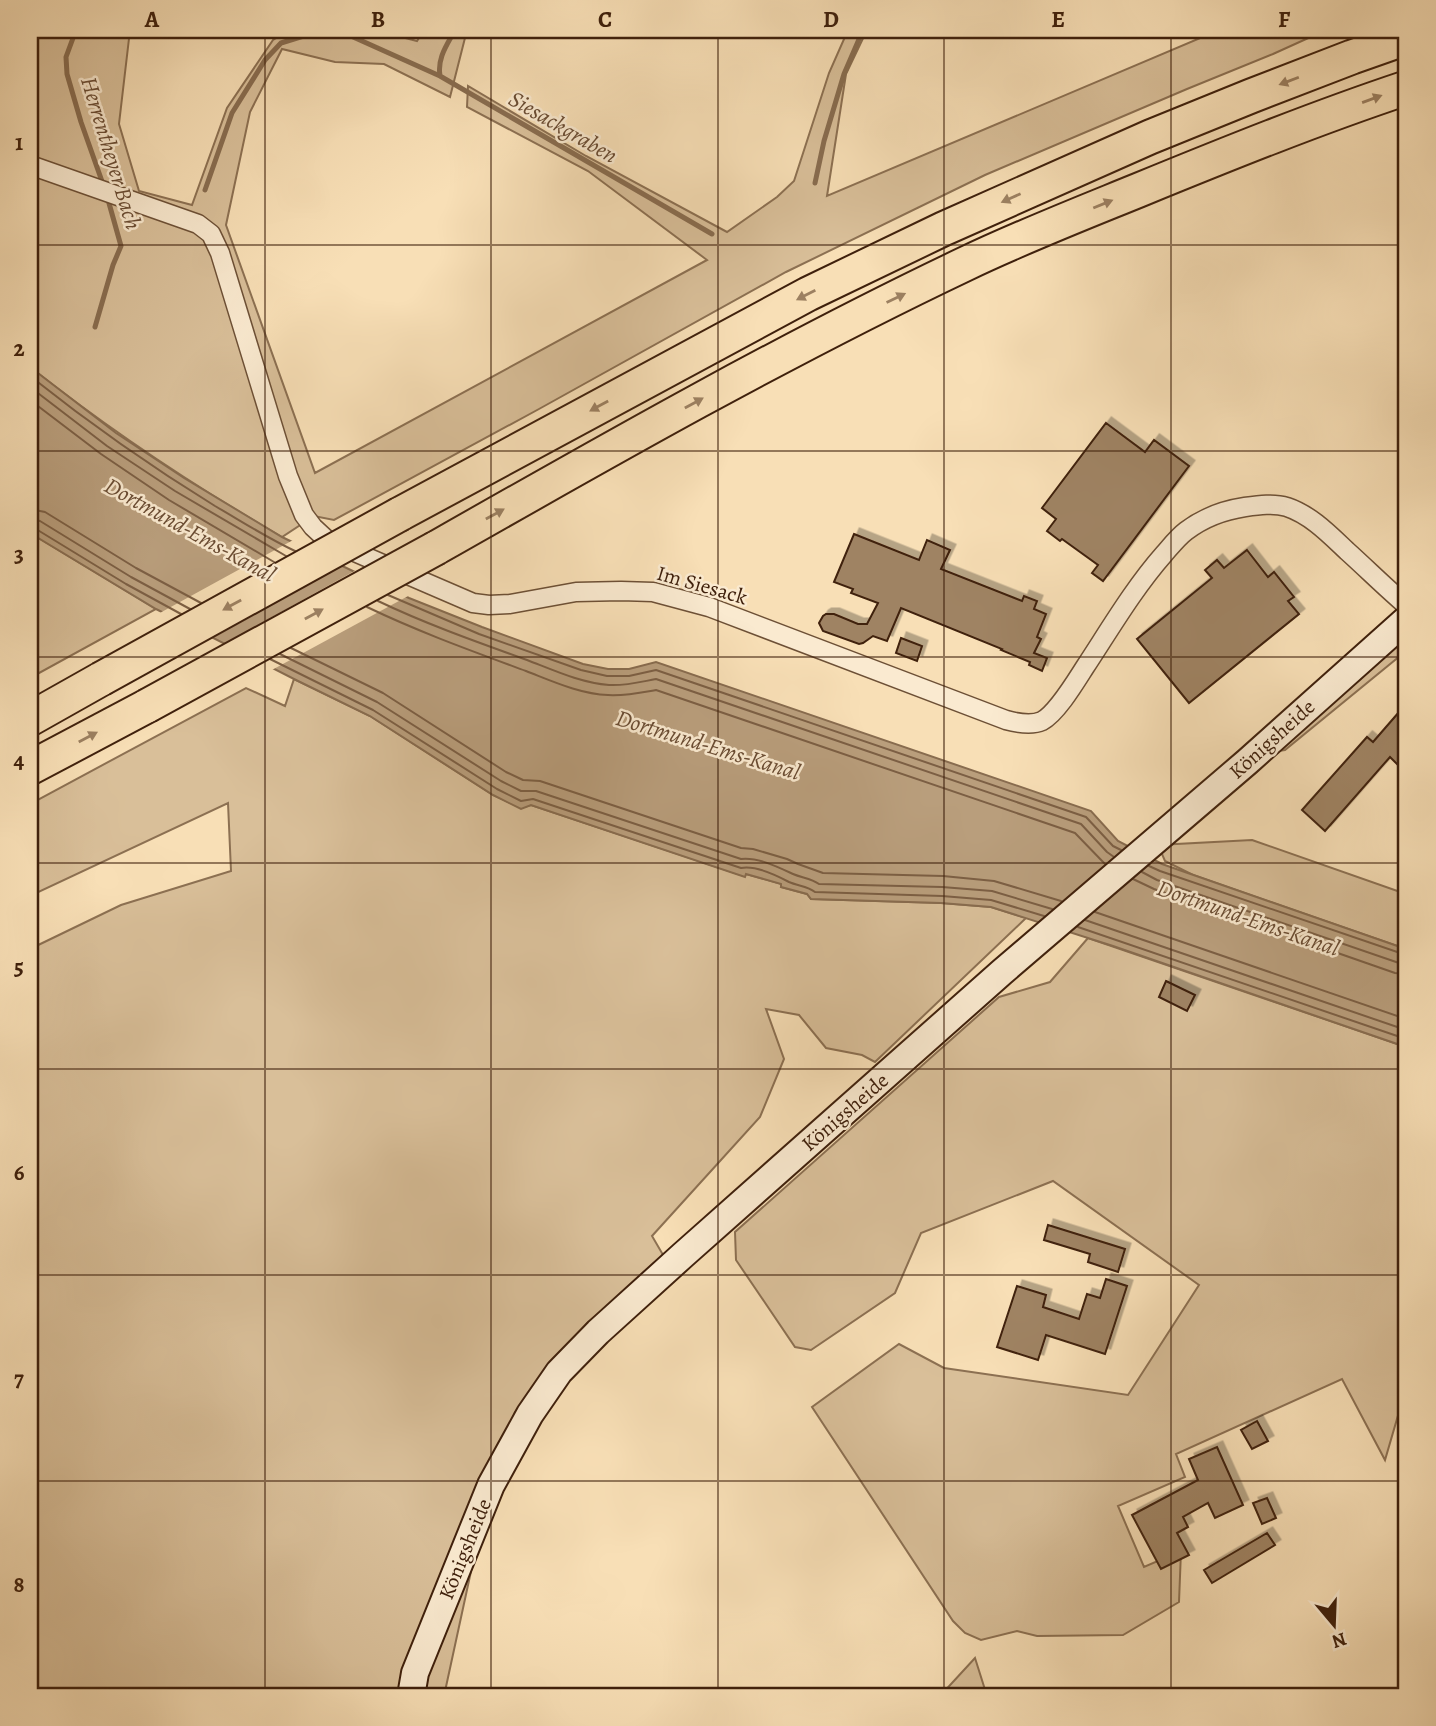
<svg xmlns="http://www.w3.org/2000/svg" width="1436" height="1726" viewBox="0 0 1436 1726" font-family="Alegreya,serif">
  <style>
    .green { fill: #d9bf99; stroke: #8c7052; stroke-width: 2 }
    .water { fill: #b99e7c; stroke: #886c4f; stroke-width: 2 }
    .pier { fill: #f8dfb6 }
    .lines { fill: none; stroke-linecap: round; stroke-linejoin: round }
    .shore { stroke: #7c5f44; stroke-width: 2 }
    .stream { stroke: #886c4f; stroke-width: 5 }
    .building { fill: #9f8364; stroke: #3f200c; stroke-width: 2; filter: url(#shadow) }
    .street-casing { stroke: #6d5036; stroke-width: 21 }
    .secondary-casing { stroke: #3f200c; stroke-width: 30 }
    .highway-casing { stroke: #3f200c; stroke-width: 37 }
    .street { stroke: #faead0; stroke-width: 18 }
    .secondary { stroke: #faead0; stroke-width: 26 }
    .highway { stroke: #f8dfb6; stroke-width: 33 }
    .highway-bridge-casing { stroke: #3f200c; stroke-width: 37; stroke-linecap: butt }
    .highway-bridge { stroke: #f8dfb6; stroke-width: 33 }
    .oneway { fill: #9c8061 }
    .grid { fill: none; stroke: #3f200c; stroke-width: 2; stroke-opacity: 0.55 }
    .labels { text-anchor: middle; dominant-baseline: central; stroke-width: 5; stroke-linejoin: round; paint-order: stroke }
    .street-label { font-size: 21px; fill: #3f200c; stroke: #faead0 }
    .water-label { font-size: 23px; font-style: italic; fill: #6a4c33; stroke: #faead0 }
    .neatline { fill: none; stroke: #3f200c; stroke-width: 2.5 }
    .grid-label { font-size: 23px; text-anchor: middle; font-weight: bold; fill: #3f200c }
  </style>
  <defs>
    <filter id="shadow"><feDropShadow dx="5.5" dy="-5.5" stdDeviation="0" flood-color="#0004"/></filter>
  </defs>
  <rect width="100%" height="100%" fill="#f8dfb6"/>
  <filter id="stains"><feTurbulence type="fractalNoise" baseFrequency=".00286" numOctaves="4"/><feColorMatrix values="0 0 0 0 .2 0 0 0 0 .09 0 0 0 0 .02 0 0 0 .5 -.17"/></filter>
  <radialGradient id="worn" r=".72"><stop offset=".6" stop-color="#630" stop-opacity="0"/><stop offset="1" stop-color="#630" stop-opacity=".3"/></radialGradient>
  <path class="green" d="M30 30H130L119 124 139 191 192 205 227 108 273 40 290 30H375L417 41 424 30H467L450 97 384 64 335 62 282 49 250 112 226 225 315 473 707 260 588 171 467 107 468 86 586 156 727 232 777 197 794 181 829 73 848 30H867L846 74 827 196 1219 30H1326L1273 54 1187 89 985 175 786 272 539 409 334 520 314 516 282 537C192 485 111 431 30 367Z
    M30 533 156 609 30 678Z
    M1406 632V651L1285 750 1278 751Z
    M294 679 370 716 493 795 521 808 531 805 744 876 746 874 782 884 781 887 807 894 811 899 941 903 991 907 1026 918 875 1062 862 1055 826 1048 799 1015 766 1009 784 1059 760 1117 652 1236 666 1260 588 1322 515 1412 491 1479 444 1696H30V949L121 905 231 871 228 803 30 896V804L246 688 285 706Z
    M1252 840 1406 894V949L1193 875 1165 861 1158 845Z
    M1088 938 1406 1047V1388L1385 1460 1342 1379 1176 1454 1185 1477 1118 1506 1144 1567 1181 1551 1179 1602 1123 1635 1037 1636 1017 1631 981 1640 965 1633 953 1621 812 1407 899 1344 944 1368 1128 1395 1199 1285 1053 1181 921 1233 895 1293 811 1350 795 1347 736 1260 735 1232 999 997 1050 982Z
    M975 1658 987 1696H940Z"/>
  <path class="water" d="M30 367 116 433 184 478 282 537 409 598 482 627 583 664 608 669H629L656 662 1091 811 1118 841 1162 864 1406 949V1047L1113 946 991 907 941 903 811 899 807 894 781 887V884L746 874 745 877 531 805 521 809 493 795 370 716 294 679 156 609 30 533Z"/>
  <path class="pier" d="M295 539 346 564 209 640 158 614Z
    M358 569 410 595 270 671 220 646Z"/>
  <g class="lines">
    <path class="shore" d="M30 376C89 423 150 466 215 506 241 521 267 538 295 551
      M30 387 107 446 175 491 286 556
      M30 400 101 454 169 500 274 562
      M30 509 45 512 136 568 201 603
      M30 519 40 521 131 577 190 609
      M30 528 36 529 126 584 181 614
      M388 595 479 634 581 670 607 676H629L656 670 1086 817 1113 846 1121 850
      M378 601C426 624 477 642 527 660 553 670 581 683 609 685 626 686 640 682 656 679L1081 824 1107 852 1114 857
      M367 607C419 632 472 651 526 671 552 681 580 694 608 695 625 696 639 693 656 690L1075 833 1105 864
      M291 648 383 693 506 772 523 780 540 781 741 848 753 849 787 859 798 864 823 873 943 876 994 881 1061 901
      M280 654 377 702 501 781 521 791H536L741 859C758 857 778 867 793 874 802 878 811 878 819 884L942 887 992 891 1052 909
      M270 659 373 710 497 789 521 801 533 799 741 868C756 865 776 875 789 882 798 886 808 886 815 892L942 896 991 900 1044 916
      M1149 866 1160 871 1406 955
      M1142 872 1157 880 1399 963 1406 964
      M1133 879 1154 889 1395 973 1406 974
      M1095 912 1406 1019
      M1085 920 1406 1030
      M1078 927 1406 1039"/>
    <path class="stream" d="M76 30 66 57 67 74 81 122 104 187
      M329 30 342 32 440 76
      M455 30C447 45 437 58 440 76L712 234
      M815 183 824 141 844 74 863 30
      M205 190 232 113 265 60 281 43 323 30
      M95 327 113 265 121 246 107 196"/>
  </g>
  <path class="building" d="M1106 423 1145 452 1154 440 1189 466 1103 581 1092 573 1098 565 1062 539 1060 541 1047 531 1056 519 1042 508Z
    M854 534 919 560 927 540 950 550 941 569 1022 601 1024 596 1037 601 1034 609 1046 614 1037 637 1041 639 1034 653 1047 658 1042 671 1029 665 1030 662 1001 650 1002 649 901 608 887 641 873 636 863 643 859 644 823 631 819 623 823 616 826 614H834L858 624H867L878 603 851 593 853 589 834 582Z
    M1247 550 1268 577 1274 572 1294 597 1288 601 1299 614 1189 703 1137 639 1212 578 1205 570 1217 560 1224 568Z
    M901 638 922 646 917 661 896 653Z
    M1406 704V773L1390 757 1325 831 1302 810 1367 737 1373 742Z
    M1166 981 1195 995 1187 1011 1159 997Z
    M1048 1225 1125 1249 1118 1272 1088 1262 1090 1254 1044 1240Z
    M1106 1279 1127 1286 1105 1354 1046 1335 1038 1360 997 1347 1017 1286 1046 1295 1043 1307 1079 1319 1087 1294 1100 1298Z
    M1257 1421 1268 1441 1252 1449 1241 1430Z
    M1217 1447 1243 1505 1215 1518 1208 1503 1183 1517 1188 1527 1177 1533 1189 1555 1161 1569 1132 1515 1198 1480 1189 1459Z
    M1267 1498 1276 1518 1262 1524 1253 1503Z
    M1267 1533 1275 1545 1212 1583 1204 1570Z"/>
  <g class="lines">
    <g class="street-casing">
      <path id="street" d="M30 165 198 224 211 234 220 253 288 476 304 515 313 527 327 540 473 603 489 605 510 604 576 592 621 591 653 592 709 607 1006 720C1017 723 1031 726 1042 721 1057 713 1076 681 1085 667 1110 629 1134 588 1164 554 1171 546 1178 537 1186 531 1203 518 1225 510 1245 507 1259 505 1274 503 1287 507 1311 515 1330 535 1347 551 1367 569 1386 588 1406 605"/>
    </g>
    <g class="secondary-casing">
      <path id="secondary" d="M411 1696 415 1673 491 1485 530 1414 559 1372 598 1332 683 1255 1002 972 1247 762 1406 620"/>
    </g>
    <g class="highway-casing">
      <path id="highway" d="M400 514 808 294 943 229 1150 137 1251 96 1352 57 1406 38
        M436 548C610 449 784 350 965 264 1021 237 1080 214 1139 190 1227 154 1316 118 1406 88
        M30 719 101 679
        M30 768 147 706"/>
    </g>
    <use href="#street" class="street"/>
    <use href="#secondary" class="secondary"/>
    <use href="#highway" class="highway"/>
    <g class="highway-bridge-casing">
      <path id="highway-bridge" d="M101 679 400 514
        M147 706 436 548"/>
    </g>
    <use href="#highway-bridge" class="highway-bridge"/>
  </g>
  <defs><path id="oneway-solid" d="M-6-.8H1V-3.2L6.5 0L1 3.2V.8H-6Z" transform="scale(1.75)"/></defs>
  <g class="oneway">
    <use href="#oneway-solid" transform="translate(1289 81) rotate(159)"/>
    <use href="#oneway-solid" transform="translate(1372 99) rotate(-20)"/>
    <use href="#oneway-solid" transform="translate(1011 198) rotate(156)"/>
    <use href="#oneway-solid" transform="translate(1103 204) rotate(-22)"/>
    <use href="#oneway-solid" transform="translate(806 295) rotate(153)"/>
    <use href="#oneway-solid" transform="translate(896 298) rotate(-26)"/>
    <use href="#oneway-solid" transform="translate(694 403) rotate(-29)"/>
    <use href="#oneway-solid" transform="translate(599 406) rotate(151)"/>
    <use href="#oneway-solid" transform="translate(495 514) rotate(-29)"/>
    <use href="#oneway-solid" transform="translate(232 605) rotate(151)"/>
    <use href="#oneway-solid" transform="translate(314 614) rotate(-29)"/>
    <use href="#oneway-solid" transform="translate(88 737) rotate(-28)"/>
  </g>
  <path class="grid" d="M265 30V1696M491 30V1696M718 30V1696M944 30V1696M1171 30V1696M30 245H1406M30 451H1406M30 657H1406M30 863H1406M30 1069H1406M30 1275H1406M30 1481H1406"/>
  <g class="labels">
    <g class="street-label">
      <text transform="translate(702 585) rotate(16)">Im Siesack</text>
      <text transform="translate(1272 739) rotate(-42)">Königsheide</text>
      <text transform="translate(845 1112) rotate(-41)">Königsheide</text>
      <text transform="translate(465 1549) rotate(-68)">Königsheide</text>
    </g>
    <g class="water-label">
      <text transform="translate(563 127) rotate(30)">Siesackgraben</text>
      <text transform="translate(111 153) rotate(73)">Herrentheyer Bach</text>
      <text transform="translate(190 530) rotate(29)">Dortmund-Ems-Kanal</text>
      <text transform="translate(708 745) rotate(17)">Dortmund-Ems-Kanal</text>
      <text transform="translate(1248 918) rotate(19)">Dortmund-Ems-Kanal</text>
    </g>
  </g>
  <rect width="1436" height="1726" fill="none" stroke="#f8dfb6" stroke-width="77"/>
  <g transform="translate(1334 1625) rotate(161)" stroke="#faead0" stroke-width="5" paint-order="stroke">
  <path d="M0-5L12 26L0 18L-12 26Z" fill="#3f200c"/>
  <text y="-10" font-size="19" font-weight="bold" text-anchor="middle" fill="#3f200c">N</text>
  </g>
  <rect x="38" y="38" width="1360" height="1650" class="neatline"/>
  <g class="grid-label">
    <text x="152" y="27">A</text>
    <text x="378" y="27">B</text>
    <text x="605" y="27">C</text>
    <text x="831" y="27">D</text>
    <text x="1058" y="27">E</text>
    <text x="1284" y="27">F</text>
    <text x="19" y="150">1</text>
    <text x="19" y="356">2</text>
    <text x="19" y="562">3</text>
    <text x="19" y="768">4</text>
    <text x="19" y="974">5</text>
    <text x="19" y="1180">6</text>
    <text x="19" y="1386">7</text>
    <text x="19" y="1592">8</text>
  </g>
  <rect width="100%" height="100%" filter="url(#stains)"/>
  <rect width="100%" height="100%" fill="url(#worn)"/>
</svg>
